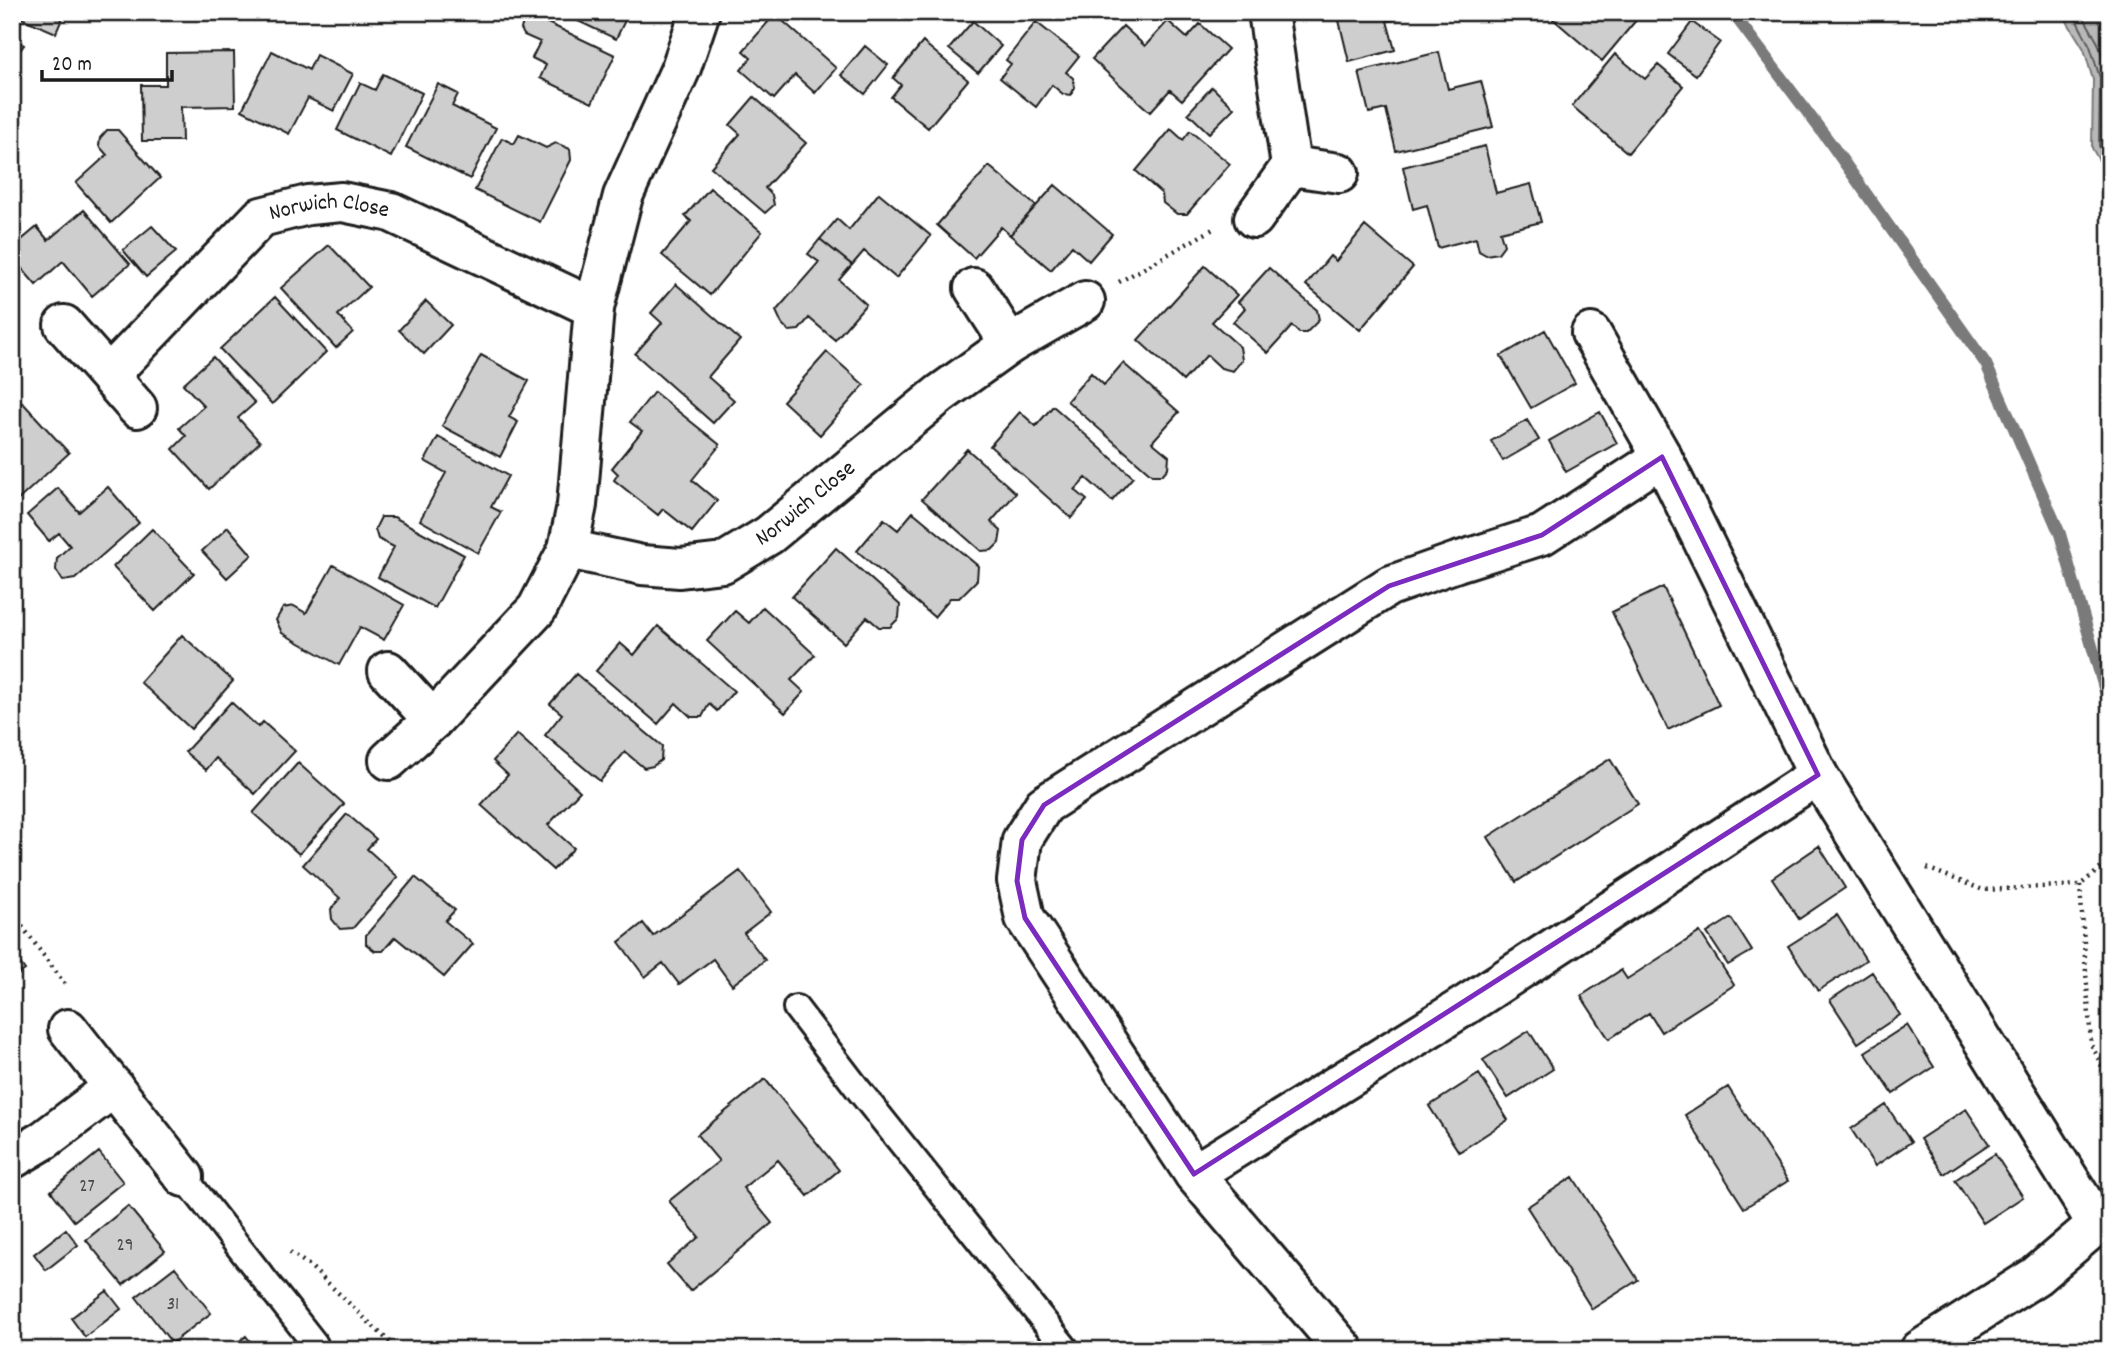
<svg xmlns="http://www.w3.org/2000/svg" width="2122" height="1362" viewBox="0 0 2122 1362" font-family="Dekko,sans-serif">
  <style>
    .water { fill: #b8b8b8; stroke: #7a7a7a; stroke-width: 2 }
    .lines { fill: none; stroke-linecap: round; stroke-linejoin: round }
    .shore { stroke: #5a5a5a; stroke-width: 2 }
    .stream { stroke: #7a7a7a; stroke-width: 12 }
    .building { fill: #cecece; stroke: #1c1c1c; stroke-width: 2 }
    .service-casing { stroke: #1c1c1c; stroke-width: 30 }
    .minor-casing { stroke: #1c1c1c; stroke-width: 44 }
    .path { stroke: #1c1c1c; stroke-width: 4.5; stroke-dasharray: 2 5; stroke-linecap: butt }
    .service { stroke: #fff; stroke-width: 24 }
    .minor { stroke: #fff; stroke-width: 38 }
    .marked { fill: none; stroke: #7b2cbf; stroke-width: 5; stroke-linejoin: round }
    .labels { text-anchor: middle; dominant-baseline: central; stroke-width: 6; stroke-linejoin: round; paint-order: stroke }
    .number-label { font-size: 19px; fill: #484848 }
    .street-label { font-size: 23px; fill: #1c1c1c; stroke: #fff }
  </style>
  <rect width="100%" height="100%" fill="#fff"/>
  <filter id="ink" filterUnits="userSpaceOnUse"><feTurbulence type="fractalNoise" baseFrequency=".0143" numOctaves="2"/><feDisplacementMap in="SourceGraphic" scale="14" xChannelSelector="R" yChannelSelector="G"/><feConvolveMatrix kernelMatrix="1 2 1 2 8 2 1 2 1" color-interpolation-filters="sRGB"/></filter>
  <g filter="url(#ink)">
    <path class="water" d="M2064 12H2110V180L2092 148 2093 80 2084 49 2068 23Z"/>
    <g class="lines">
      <path class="shore" d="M2072 12 2090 46 2100 78 2099 146 2110 166
        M2081 12 2098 43 2109 76 2108 143 2110 148"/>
      <path class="stream" d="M1732 12 1829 141 1986 364 2060 534 2110 709"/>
    </g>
    <path class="building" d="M12 12H65L56 33 12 14Z
      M559 12H629L616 39Z
      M1337 12H1422L1387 21 1395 50 1349 62Z
      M1545 12H1629L1637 19 1602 61Z
      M775 14 836 68 815 93 795 75 774 99 741 70 751 58 743 51Z
      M533 16 615 55 592 103 540 78 546 65 532 58 540 42 524 35 521 29 524 19Z
      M973 21 1001 46 978 73 949 49Z
      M1168 21 1187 38 1200 24 1228 49 1182 100 1170 90 1150 112 1092 59 1123 26 1145 46Z
      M1036 22 1079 56 1066 72 1073 78 1075 87 1071 95 1063 94 1052 85 1036 107 1000 78 1011 64 1006 60Z
      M1692 22 1720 42 1696 75 1668 54Z
      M12 37 24 45 12 61Z
      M923 42 968 80 928 128 891 97 901 85 893 78Z
      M865 46 888 65 865 94 841 75Z
      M272 51 309 70 316 55 353 74 334 111 308 98 289 134 242 110Z
      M234 52 235 106 181 107 182 141H142L141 85H166V53Z
      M1439 52 1448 89 1481 81 1493 127 1396 151 1386 109 1369 113 1359 72Z
      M1615 54 1645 79 1658 65 1683 86 1628 153 1572 106Z
      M383 74 422 93 391 157 337 130 360 83 375 90Z
      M438 84 458 94 452 106 496 128 470 179 406 147Z
      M1212 87 1234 108 1209 133 1188 113Z
      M754 97 806 143 765 188 772 195 774 205 765 213 711 167 740 134 730 125Z
      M1171 129 1183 140 1190 131 1230 164 1187 214H1177L1163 203 1162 194 1136 171Z
      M107 130H118L160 178 111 223 76 183 107 155 99 146 100 138Z
      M519 135 546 148 556 143 570 149 571 160 540 222 475 190 502 138 514 144Z
      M1485 146 1496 193 1531 184 1541 222 1500 232 1504 245 1498 253 1486 255 1479 251 1476 238 1438 248 1427 205 1413 209 1403 167Z
      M989 166 1036 206 1010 235 1001 227 974 258 937 225Z
      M1055 185 1112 234 1089 261 1072 246 1051 270 1010 235Z
      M710 188 762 232 710 295 662 255 691 221 685 216Z
      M879 193 931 236 896 278 864 251 852 265 820 239 837 219 849 230Z
      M84 210 130 264 92 296 63 261 36 285 12 257V248L37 227 48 240Z
      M152 226 176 252 146 277 123 250Z
      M1365 226 1413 267 1360 330 1306 285 1330 256 1336 261Z
      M820 239 852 265 839 280 866 304 835 340 809 318 799 330 789 331 782 324 776 311 819 262 808 254Z
      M329 245 369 287 338 315 353 332 336 348 281 288Z
      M1205 266 1237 295 1212 322 1240 347 1242 360 1233 371 1221 368 1207 355 1183 381 1138 340Z
      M1269 268 1317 310 1319 320 1306 333H1299L1292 326 1268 353 1233 322 1245 308 1238 302Z
      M676 284 740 340 708 377 734 400 713 423 635 354 662 323 651 313Z
      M275 297 326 352 272 404 220 349Z
      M426 301 451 325 424 354 399 330Z
      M1545 330 1575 383 1531 408 1501 356Z
      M827 352 864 385 820 435 783 401Z
      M481 355 529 381 509 417 518 422 500 457 442 426Z
      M213 357 255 403 238 418 260 442 209 489 173 449 186 436 179 428 204 406 183 384Z
      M1123 363 1179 412 1152 442 1169 456 1168 468 1162 475H1152L1067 401 1091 373 1104 385Z
      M654 392 720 445 692 480 717 501 692 532 663 509 658 515 614 480 618 474 612 468 642 431 630 422Z
      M22 402 69 453 16 502 12 501V411Z
      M1053 406 1133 477 1112 501 1086 478 1075 490 1087 500 1071 518 990 446 1020 412 1036 426Z
      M1600 412 1617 443 1566 472 1549 441Z
      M1527 420 1539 440 1503 461 1491 441Z
      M438 437 508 476 491 507 501 512 478 553 420 520 446 473 425 461Z
      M967 449 1016 493 991 522 1001 531 999 543 992 550 981 551 922 499Z
      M108 487 139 523 75 579 63 581 56 570 57 558 70 546 59 533 49 541 27 515 58 488 79 512Z
      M913 512 978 566 977 580 959 598H950L934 617 857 551 884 519 898 530Z
      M381 517H394L464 555 435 608 378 577 394 547 378 539 375 529Z
      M228 527 252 555 227 578 202 551Z
      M152 529 194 573 155 611 113 567Z
      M836 548 900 605 899 618 890 627H879L867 617 844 643 792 597Z
      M333 565 404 605 384 640 360 627 339 665 282 633 276 620 283 608 294 606 306 613Z
      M1663 587 1719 705 1668 730 1612 612Z
      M763 607 815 655 791 680 804 692 785 713 707 641 735 611 749 623Z
      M658 626 734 691 717 711 709 704 702 717H691L676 703 658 724 596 671 620 643 634 655Z
      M182 635 233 681 191 729 140 682Z
      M576 674 662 746 661 760 653 766 644 768 625 752 600 781 545 735 562 714 550 704Z
      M231 702 258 727 263 722 295 751 255 794 216 758 206 770 185 752Z
      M517 734 580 791 548 825 574 848 553 870 481 805 508 775 493 761Z
      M1610 759 1638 804 1516 882 1488 837Z
      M298 763 344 804 299 854 253 813Z
      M347 814 376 839 367 849 398 877 353 928 340 929 332 919 331 909 340 898 303 865Z
      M1819 846 1845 888 1799 919 1772 878Z
      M740 871 771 912 744 933 765 960 732 985 713 959 679 984 663 963 645 977 619 942 643 923 653 936Z
      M415 877 455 910 445 921 473 944 444 977 395 937 383 951H375L366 944V935Z
      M1837 915 1866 960 1818 991 1788 946Z
      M1731 918 1752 951 1728 965 1707 933Z
      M1700 932 1734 985 1661 1032 1649 1013 1609 1039 1581 996 1621 970 1627 979Z
      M12 952 25 970 12 979Z
      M1872 972 1900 1015 1858 1043 1830 1000Z
      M1907 1025 1934 1067 1893 1094 1865 1052Z
      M1529 1031 1553 1069 1508 1098 1483 1060Z
      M1479 1074 1508 1120 1459 1152 1429 1106Z
      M765 1079 839 1170 808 1196 778 1160 743 1188 772 1223 690 1291 667 1264 699 1237 669 1201 719 1161 697 1135Z
      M1728 1087 1788 1181 1744 1208 1685 1115Z
      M1886 1105 1911 1142 1875 1166 1851 1129Z
      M1966 1109 1989 1144 1944 1174 1920 1139Z
      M99 1152 123 1182 74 1221 51 1191Z
      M1995 1154 2023 1197 1983 1223 1955 1180Z
      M1573 1177 1638 1280 1592 1309 1527 1207Z
      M128 1206 165 1251 123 1285 86 1240Z
      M66 1229 78 1245 46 1270 34 1254Z
      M175 1267 211 1313 172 1343 136 1297Z
      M107 1291 121 1309 85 1337 71 1318Z
      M246 1336 257 1350H228Z"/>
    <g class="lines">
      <g class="service-casing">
        <path id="service" d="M796 1008 858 1089 1067 1350
          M184 1177 315 1344"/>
      </g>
      <g class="minor-casing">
        <g id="minor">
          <path id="s1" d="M700 12 681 68 623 196 594 308 577 505 568 549 642 565 680 568 723 563 769 535 940 394 1010 344 1085 301"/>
          <path d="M1268 12 1291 166"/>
          <path d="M1254 218 1291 166 1339 173"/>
          <path d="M974 288 1010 344"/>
          <path d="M64 325 137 408"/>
          <path d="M1591 333 1662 457 1818 775 2097 1224"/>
          <path id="s2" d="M109 375 261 217 308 205 342 202 391 212 594 308"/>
          <path d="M388 671 433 720"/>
          <path d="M389 760 433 720 537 609 568 549"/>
          <path d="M68 1029 184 1177"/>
          <path d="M12 1159 44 1140 114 1087"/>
          <path d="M1194 1174 1466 1005 1818 775"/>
          <path d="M1344 1350 1194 1174 1025 918 1017 881 1022 840 1044 805 1389 586 1457 562 1542 535 1662 457"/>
          <path d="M1920 1350 2036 1276 2110 1213"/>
        </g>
      </g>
      <path class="path" d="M1119 282 1215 228
        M1927 868 1983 890 2080 885 2110 861
        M2080 885 2091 1044 2110 1083
        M12 908 19 922 67 987
        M290 1252 310 1266 398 1350"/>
      <use href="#service" class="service"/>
      <use href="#minor" class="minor"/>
    </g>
  </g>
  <path class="marked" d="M1662 457 1818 775 1194 1174 1025 918 1017 881 1022 840 1044 805 1389 586 1542 535Z"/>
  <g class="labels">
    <g class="number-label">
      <text x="87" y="1187">27</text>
      <text x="125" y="1246">29</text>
      <text x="173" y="1305">31</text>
    </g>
    <g class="street-label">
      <text stroke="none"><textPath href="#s2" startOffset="289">Norwich Close</textPath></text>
      <text stroke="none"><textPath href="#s1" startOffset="817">Norwich Close</textPath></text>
    </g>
  </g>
  <rect width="2122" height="1362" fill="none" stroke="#fff" stroke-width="42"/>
  <rect x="21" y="21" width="2080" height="1320" fill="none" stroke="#1c1c1c" stroke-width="2.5" filter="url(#ink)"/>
  <path d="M42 70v10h130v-10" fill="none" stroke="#1c1c1c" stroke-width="3.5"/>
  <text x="52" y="70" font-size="21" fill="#1c1c1c" stroke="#ffffff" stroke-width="5" paint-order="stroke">20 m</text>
</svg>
